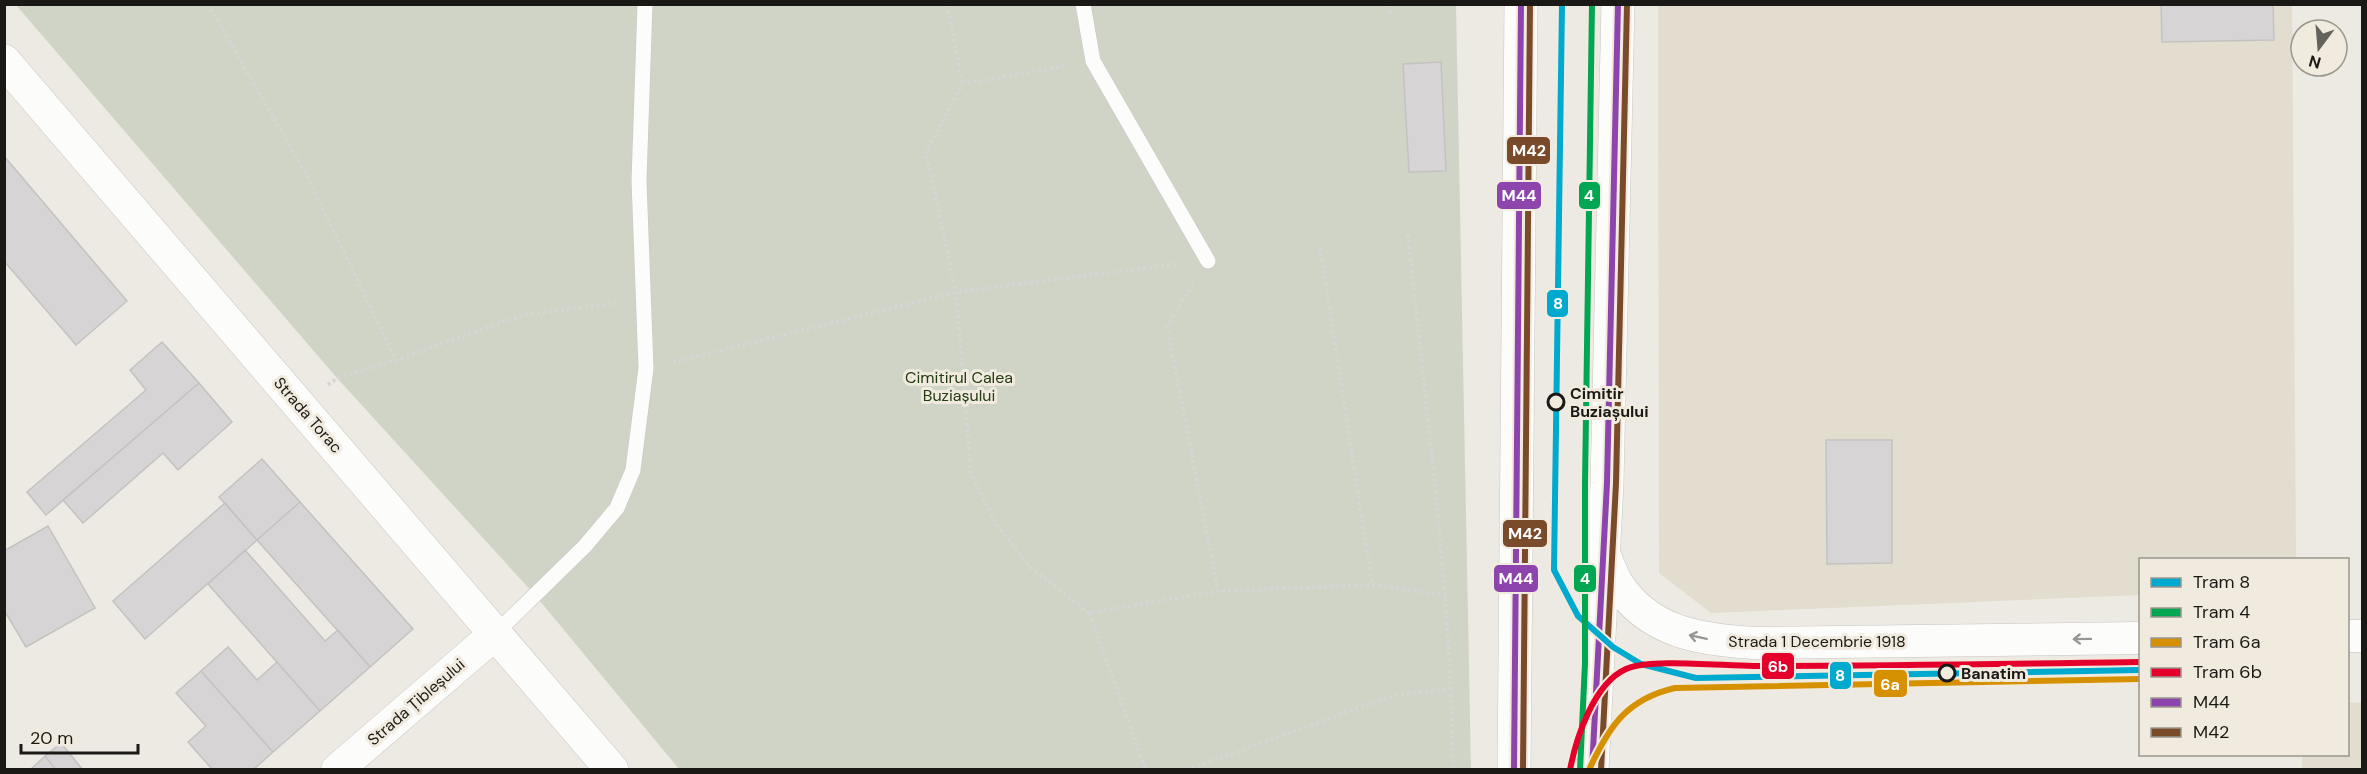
<svg xmlns="http://www.w3.org/2000/svg" width="2367" height="774" viewBox="0 0 2367 774" font-family="'DM Sans',sans-serif">
  <style>
    .built { fill: #e3ddcf }
    .green { fill: #cfd4c6 }
    .building { fill: #d7d4d6; stroke: #c4c2c1; stroke-width: 1.5 }
    .lines { fill: none; stroke-linecap: round; stroke-linejoin: round }
    .lane-casing { stroke: #c9c6c2; stroke-width: 16 }
    .street-casing { stroke: #c9c6c2; stroke-width: 33 }
    .secondary-casing { stroke: #c9c6c2; stroke-width: 34 }
    .primary-casing { stroke: #c9c6c2; stroke-width: 34 }
    .path { stroke: #d5d5d3; stroke-width: 4; stroke-dasharray: 3 3; stroke-linecap: butt }
    .lane { stroke: #fcfcfb; stroke-width: 15 }
    .street { stroke: #fcfcfb; stroke-width: 32 }
    .secondary { stroke: #fcfcfb; stroke-width: 33 }
    .primary { stroke: #fcfcfb; stroke-width: 33 }
    .bus-1-casing { stroke: #f1ebdf; stroke-width: 10 }
    .bus-2-casing { stroke: #f1ebdf; stroke-width: 10 }
    .bus-1 { stroke: #8e44ad; stroke-width: 6 }
    .bus-2 { stroke: #7a4b2a; stroke-width: 6 }
    .tram-1-casing { stroke: #f1ebdf; stroke-width: 10 }
    .tram-2-casing { stroke: #f1ebdf; stroke-width: 10 }
    .tram-3-casing { stroke: #f1ebdf; stroke-width: 10 }
    .tram-4-casing { stroke: #f1ebdf; stroke-width: 10 }
    .tram-1 { stroke: #00a9ce; stroke-width: 6 }
    .tram-2 { stroke: #00a651; stroke-width: 6 }
    .tram-3 { stroke: #d69103; stroke-width: 6 }
    .tram-4 { stroke: #e4002b; stroke-width: 6 }
    .oneway { stroke: #979694 }
    .stop-dot { fill: #f1ebdf; stroke: #1b1915; stroke-width: 3 }
    .labels { text-anchor: middle; dominant-baseline: central; stroke-width: 6; stroke-linejoin: round; paint-order: stroke }
    .park-label { font-size: 16px; fill: #243b12; stroke: #f1ebdf }
    .stop-label { font-size: 16px; font-weight: bold; fill: #1b1915; stroke: #f1ebdf; text-anchor: start }
    .street-label { font-size: 16px; fill: #1b1915; stroke: #f1ebdf }
    .line-badge { stroke: #f1ebdf; stroke-width: 2 }
    .badge-label { font-size: 16px; text-anchor: middle; font-weight: bold; fill: #fff }
  </style>
  <rect width="100%" height="100%" fill="#edeae3"/>
  <path class="built" d="M1658 5H2292L2296 559 2140 560V595L1711 613 1659 573Z
    M2362 702V769H2302V755L2348 754V703Z"/>
  <path class="green" d="M16 5H1456L1471 769H679L535 595 337 378Z"/>
  <path class="building" d="M2161 4H2273L2274 40 2162 42Z
    M1441 62 1446 171 1409 172 1403 64Z
    M4 156 127 301 76 345 4 261Z
    M162 342 199 383 46 515 27 492 146 390 130 370Z
    M199 383 232 422 178 470 163 453 83 523 63 500Z
    M1826 440H1892V563L1827 564Z
    M262 459 300 502 257 540 219 497Z
    M300 502 413 629 370 667 257 540Z
    M225 503 257 540 145 639 113 601Z
    M48 526 95 608 26 647 4 610V551Z
    M245 550 325 641 338 630 370 667 320 711 208 584Z
    M228 647 257 680 277 662 320 711 273 752 201 671Z
    M201 671 273 752 253 770H213L188 742 206 726 176 693Z
    M61 743 83 770H56L45 756Z
    M45 756 56 770H30Z"/>
  <g class="lines">
    <g class="lane-casing">
      <path id="lane" d="M1083 4 1093 61 1208 261
        M495 634 585 546 617 508 633 470 646 368 639 181 645 4"/>
    </g>
    <g class="street-casing">
      <path id="street" d="M1604 553C1608 563 1612 574 1617 583 1649 633 1701 640 1755 643L2140 638
        M2348 636H2362
        M337 770 495 634"/>
    </g>
    <g class="secondary-casing">
      <path id="secondary" d="M4 61 612 770"/>
    </g>
    <g class="primary-casing">
      <path id="primary" d="M1514 770 1521 4
        M1592 770 1607 483 1618 4"/>
    </g>
    <path class="path" d="M208 4 306 174 396 360
      M947 4 962 84
      M1388 4 1390 15
      M1065 66 962 84 926 153 956 292 971 474 996 524 1030 567 1089 613 1218 591 1372 585 1446 595
      M1408 234C1426 412 1451 590 1453 770
      M1320 247 1372 585
      M1193 284 1167 326 1218 591
      M673 362 956 292 1178 264
      M328 385 337 378 396 360 522 315 616 303
      M1089 613 1146 770
      M1186 770 1395 695 1452 689"/>
    <use href="#lane" class="lane"/>
    <use href="#street" class="street"/>
    <use href="#secondary" class="secondary"/>
    <use href="#primary" class="primary"/>
    <g class="bus-1-casing">
      <path id="bus-1" d="M1514 770 1521 4
        M1592 770 1607 483 1618 4"/>
    </g>
    <g class="bus-2-casing">
      <path id="bus-2" d="M1523 770 1530 4
        M1601 770 1616 483 1627 4"/>
    </g>
    <use href="#bus-1" class="bus-1"/>
    <use href="#bus-2" class="bus-2"/>
    <g class="tram-1-casing">
      <path id="tram-1" d="M1562 4 1554 570 1578 616 1613 647 1641 664 1696 678 2140 670"/>
    </g>
    <g class="tram-2-casing">
      <path id="tram-2" d="M1580 770 1585 663V484L1592 4"/>
    </g>
    <g class="tram-3-casing">
      <path id="tram-3" d="M1589 770C1609 726 1627 699 1675 688L2140 679"/>
    </g>
    <g class="tram-4-casing">
      <path id="tram-4" d="M1570 770C1576 738 1594 683 1626 669 1650 658 1723 666 1753 666 1882 666 2011 664 2140 662"/>
    </g>
    <use href="#tram-1" class="tram-1"/>
    <use href="#tram-2" class="tram-2"/>
    <use href="#tram-3" class="tram-3"/>
    <use href="#tram-4" class="tram-4"/>
  </g>
  <defs><path id="oneway-shaft" d="M-6 0H5M1.5-3L5.5 0L1.5 3" fill="none" stroke-width="1.6" stroke-linecap="round" stroke-linejoin="round" transform="scale(1.5)"/></defs>
  <g class="oneway">
    <use href="#oneway-shaft" transform="translate(1698 637) rotate(-168)"/>
    <use href="#oneway-shaft" transform="translate(2082 639) rotate(179)"/>
  </g>
  <g class="stop-dot">
    <circle cx="1556" cy="402" r="8"/>
    <circle cx="1947" cy="673" r="8"/>
  </g>
  <g class="labels">
    <g class="park-label">
      <text x="959" y="377">Cimitirul Calea<tspan x="959" dy="18">Buziașului</tspan></text>
    </g>
    <g class="stop-label">
      <text x="1570" y="393">Cimitir<tspan x="1570" dy="18">Buziașului</tspan></text>
      <text x="1961" y="673">Banatim</text>
    </g>
    <g class="street-label">
      <text transform="translate(308 415) rotate(49)">Strada Torac</text>
      <text x="1817" y="641">Strada 1 Decembrie 1918</text>
      <text transform="translate(416 702) rotate(-41)">Strada Țibleșului</text>
    </g>
  </g>
  <g class="line-badge">
    <rect x="1506" y="136" width="45" height="29" rx="6" fill="#7a4b2a"/>
    <rect x="1496" y="181" width="46" height="29" rx="6" fill="#8e44ad"/>
    <rect x="1578" y="181" width="23" height="29" rx="6" fill="#00a651"/>
    <rect x="1546" y="289" width="23" height="29" rx="6" fill="#00a9ce"/>
    <rect x="1502" y="519" width="46" height="29" rx="6" fill="#7a4b2a"/>
    <rect x="1493" y="564" width="46" height="29" rx="6" fill="#8e44ad"/>
    <rect x="1573" y="564" width="24" height="29" rx="6" fill="#00a651"/>
    <rect x="1761" y="652" width="34" height="28" rx="6" fill="#e4002b"/>
    <rect x="1829" y="661" width="23" height="29" rx="6" fill="#00a9ce"/>
    <rect x="1873" y="669" width="35" height="29" rx="6" fill="#d69103"/>
  </g>
  <g class="badge-label">
    <text x="1529" y="156">M42</text>
    <text x="1519" y="201">M44</text>
    <text x="1589" y="201">4</text>
    <text x="1558" y="309">8</text>
    <text x="1525" y="539">M42</text>
    <text x="1516" y="584">M44</text>
    <text x="1585" y="584">4</text>
    <text x="1778" y="672">6b</text>
    <text x="1840" y="681">8</text>
    <text x="1890" y="690">6a</text>
  </g>
  <rect width="2367" height="774" fill="none" stroke="#1b1915" stroke-width="12"/>
  <rect x="2139" y="558" width="210" height="198" fill="#f1ebdf" stroke="#9b978e" stroke-width="1.5"/>
  <rect x="2151" y="578" width="30" height="9" fill="#00a9ce" stroke="#9b978e" stroke-width="1.5"/>
  <text x="2193" y="588" font-size="18" fill="#1b1915">Tram 8</text>
  <rect x="2151" y="608" width="30" height="9" fill="#00a651" stroke="#9b978e" stroke-width="1.5"/>
  <text x="2193" y="618" font-size="18" fill="#1b1915">Tram 4</text>
  <rect x="2151" y="638" width="30" height="9" fill="#d69103" stroke="#9b978e" stroke-width="1.5"/>
  <text x="2193" y="648" font-size="18" fill="#1b1915">Tram 6a</text>
  <rect x="2151" y="668" width="30" height="9" fill="#e4002b" stroke="#9b978e" stroke-width="1.5"/>
  <text x="2193" y="678" font-size="18" fill="#1b1915">Tram 6b</text>
  <rect x="2151" y="698" width="30" height="9" fill="#8e44ad" stroke="#9b978e" stroke-width="1.5"/>
  <text x="2193" y="708" font-size="18" fill="#1b1915">M44</text>
  <rect x="2151" y="728" width="30" height="9" fill="#7a4b2a" stroke="#9b978e" stroke-width="1.5"/>
  <text x="2193" y="738" font-size="18" fill="#1b1915">M42</text>
  <g transform="translate(2319 48) rotate(196)"><circle r="28" fill="#f1ebdf" stroke="#9b978e" stroke-width="1.5"/>
  <path d="M0-4.5L10 22L0 15L-10 22Z" fill="#64625d"/>
  <text y="-9" font-size="16" font-weight="bold" text-anchor="middle" fill="#1b1915">N</text>
  </g>
  <path d="M21 744v9h117v-9" fill="none" stroke="#1b1915" stroke-width="3"/>
  <text x="30" y="744" font-size="18" fill="#1b1915" stroke="#f1ebdf" stroke-width="4.5" paint-order="stroke">20 m</text>
</svg>
